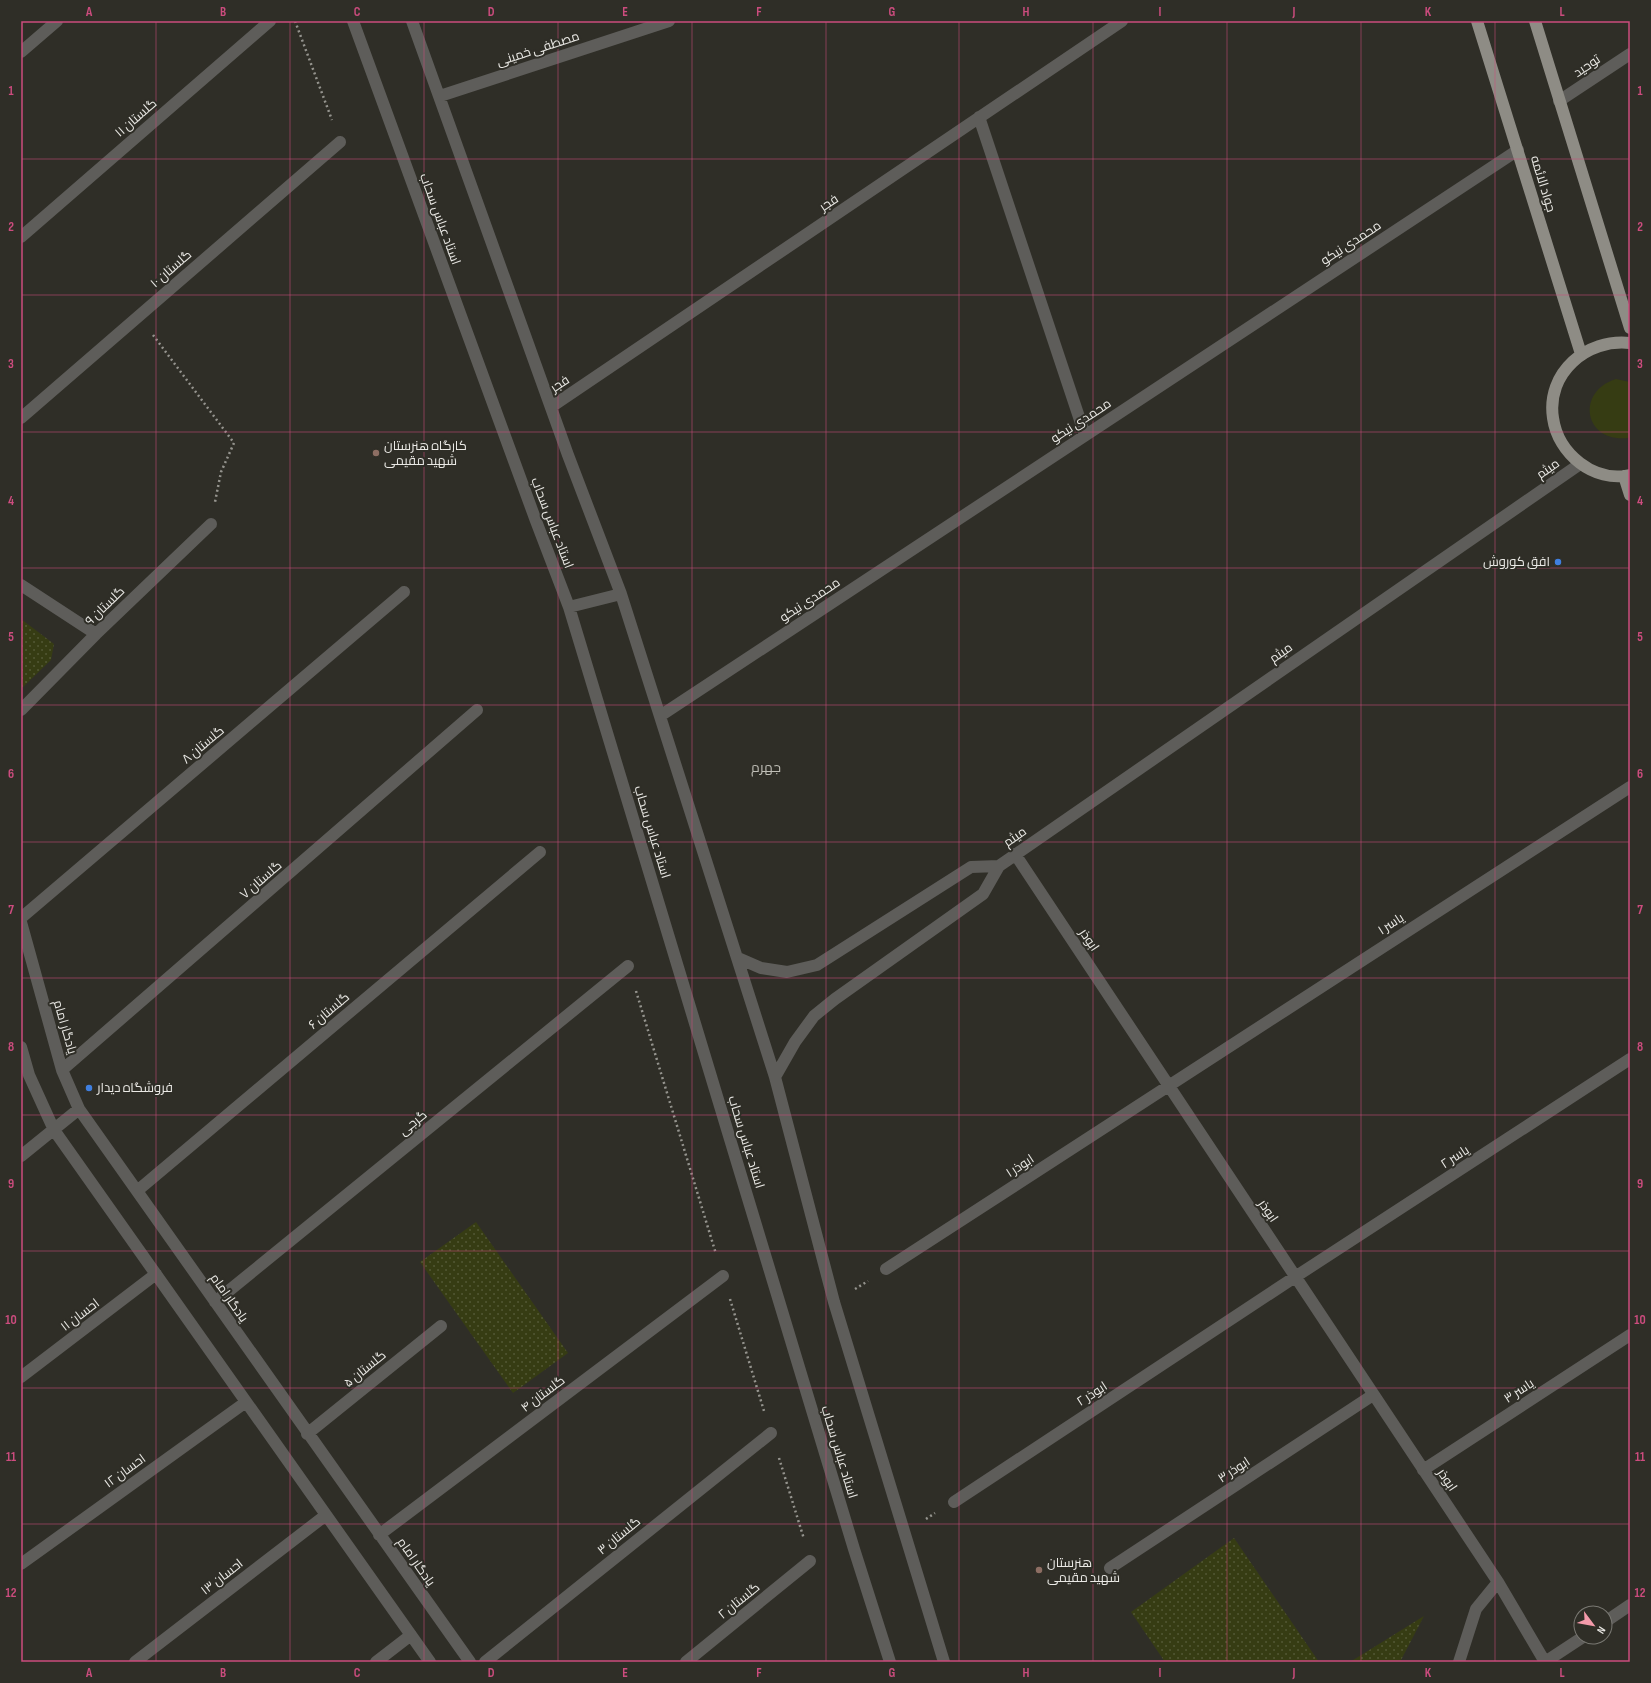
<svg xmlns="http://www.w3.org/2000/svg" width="1651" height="1683" viewBox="0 0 1651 1683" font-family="'Sofia Sans Condensed',Cairo,sans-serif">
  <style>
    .grass { fill: #363c13 }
    .park { fill: url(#park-dots) }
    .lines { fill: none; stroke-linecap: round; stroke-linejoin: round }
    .path { stroke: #95948e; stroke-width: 2.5; stroke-dasharray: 2 3; stroke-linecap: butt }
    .minor { stroke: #5e5d5a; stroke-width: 12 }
    .major { stroke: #8e8c85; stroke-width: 12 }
    .grid { fill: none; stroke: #cc4c7e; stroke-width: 1; stroke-opacity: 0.55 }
    .education-dot { fill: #8d6e63; stroke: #2f2e27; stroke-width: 1.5 }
    .shop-dot { fill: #3f7fe0; stroke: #2f2e27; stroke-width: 1.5 }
    .labels { text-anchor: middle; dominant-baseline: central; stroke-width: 4; stroke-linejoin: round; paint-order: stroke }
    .street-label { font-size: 13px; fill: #eae9e5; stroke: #2f2e27 }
    .poi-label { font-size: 13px; fill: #eae9e5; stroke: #2f2e27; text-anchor: start }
    .neighbourhood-label { font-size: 14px; fill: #bfbeb6; stroke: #2f2e27 }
    .neatline { fill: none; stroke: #cc4c7e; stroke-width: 1.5 }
    .grid-label { font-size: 13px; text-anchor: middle; font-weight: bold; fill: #cc4c7e }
  </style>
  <defs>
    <pattern id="park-dots" width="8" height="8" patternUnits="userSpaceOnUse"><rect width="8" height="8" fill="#363c13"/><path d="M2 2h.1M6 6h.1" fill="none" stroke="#535835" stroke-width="1.8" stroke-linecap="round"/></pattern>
  </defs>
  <rect width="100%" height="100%" fill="#2f2e27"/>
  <path class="grass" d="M1616 379 1630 382V437L1628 438C1584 443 1575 392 1616 379Z"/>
  <path class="park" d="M21 619 54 644 51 660 21 689Z
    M476 1222 568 1353 513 1393 420 1262Z
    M1234 1538 1319 1662H1165L1131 1612Z
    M1424 1616 1400 1662H1350Z"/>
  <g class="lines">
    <path class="path" d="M295 21 332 120
      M153 335 234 443 221 472 215 502
      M636 991 716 1254
      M855 1289 868 1281
      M730 1299 764 1411
      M779 1458 804 1539
      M926 1519 935 1513"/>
    <path class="minor" d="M353 21 536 521 569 607 854 1549 890 1662
      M412 21 568 455 621 594 775 1077 834 1302 944 1662
      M21 52 57 21
      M440 96 669 21
      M1559 101 1630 54
      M979 117 1085 435
      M21 237 270 21
      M551 407 1122 21
      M21 418 340 142
      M21 585 96 634
      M569 607 621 594
      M21 710 96 634 211 524
      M660 716 1518 150
      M1015 854 1498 1582 1545 1662
      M21 918 404 592
      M21 922 62 1070 79 1109 470 1662
      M738 958 761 968 787 972 817 965 971 867 999 866
      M21 1047 29 1075 54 1130 430 1662
      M62 1070 477 710
      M775 1077 795 1042 814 1016 835 999 983 894 999 866 1580 464
      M21 1156 79 1109
      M137 1191 540 852
      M886 1269 1630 787
      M215 1302 628 966
      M21 1377 156 1274
      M307 1434 441 1326
      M1423 1470 1630 1335
      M954 1502 1295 1277 1630 1059
      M379 1535 723 1276
      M21 1564 246 1402
      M1110 1568 1373 1395
      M1605 1622 1630 1605
      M135 1662 326 1515
      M376 1662 411 1635
      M485 1662 771 1433
      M686 1662 810 1561
      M1459 1662 1476 1609 1498 1582
      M1545 1662 1583 1637"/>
    <path class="major" d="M1477 21 1581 354
      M1535 21 1630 328
      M1630 343C1587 338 1546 373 1553 418 1558 454 1594 483 1630 475
      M1624 476 1630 495"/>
  </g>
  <path class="grid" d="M156 21V1662M290 21V1662M424 21V1662M558 21V1662M692 21V1662M826 21V1662M959 21V1662M1093 21V1662M1227 21V1662M1361 21V1662M1495 21V1662M21 159H1630M21 295H1630M21 432H1630M21 568H1630M21 705H1630M21 842H1630M21 978H1630M21 1115H1630M21 1251H1630M21 1388H1630M21 1524H1630"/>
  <g class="education-dot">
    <circle cx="376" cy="453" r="4"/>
    <circle cx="1039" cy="1570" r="4"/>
  </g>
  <g class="shop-dot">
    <circle cx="1558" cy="562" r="4"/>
    <circle cx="89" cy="1088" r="4"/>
  </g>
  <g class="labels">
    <g class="street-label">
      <text transform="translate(538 49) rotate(-18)">مصطفی خمینی</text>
      <text transform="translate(1587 66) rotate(-34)">توحید</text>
      <text transform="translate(136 118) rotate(-41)">گلستان ۱۱</text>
      <text transform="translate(1543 184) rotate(73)">جواد الائمه</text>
      <text transform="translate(829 203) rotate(-34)">فجر</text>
      <text transform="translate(440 219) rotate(70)">استاد عباس سحاب</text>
      <text transform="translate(1351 243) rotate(-33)">محمدی نیکو</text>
      <text transform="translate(171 269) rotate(-41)">گلستان ۱۰</text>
      <text transform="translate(560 384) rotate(-34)">فجر</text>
      <text transform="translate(1081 421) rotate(-33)">محمدی نیکو</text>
      <text transform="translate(1548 469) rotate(-35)">میثم</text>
      <text transform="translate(552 523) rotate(69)">استاد عباس سحاب</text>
      <text transform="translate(810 600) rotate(-33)">محمدی نیکو</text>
      <text transform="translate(105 606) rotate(-44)">گلستان ۹</text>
      <text transform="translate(1281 653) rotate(-35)">میثم</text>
      <text transform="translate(203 745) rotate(-40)">گلستان ۸</text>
      <text transform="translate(652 832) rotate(73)">استاد عباس سحاب</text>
      <text transform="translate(1015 837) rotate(-35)">میثم</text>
      <text transform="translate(261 880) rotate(-41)">گلستان ۷</text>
      <text transform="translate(1391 924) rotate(-33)">یاسر ۱</text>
      <text transform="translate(1089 940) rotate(56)">ابوذر</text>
      <text transform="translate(329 1011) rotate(-40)">گلستان ۶</text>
      <text transform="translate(65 1027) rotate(74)">یادگار امام</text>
      <text transform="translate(413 1123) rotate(-39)">گرجی</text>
      <text transform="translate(746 1142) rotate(73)">استاد عباس سحاب</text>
      <text transform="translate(1455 1157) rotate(-33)">یاسر ۲</text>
      <text transform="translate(1020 1166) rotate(-33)">ابوذر ۱</text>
      <text transform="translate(1268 1211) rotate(56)">ابوذر</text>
      <text transform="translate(229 1298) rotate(55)">یادگار امام</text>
      <text transform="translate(80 1315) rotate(-37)">احسان ۱۱</text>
      <text transform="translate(365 1369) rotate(-39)">گلستان ۵</text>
      <text transform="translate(1519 1391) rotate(-33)">یاسر ۳</text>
      <text transform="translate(543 1394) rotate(-37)">گلستان ۴</text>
      <text transform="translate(1092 1394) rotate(-33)">ابوذر ۲</text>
      <text transform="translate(839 1452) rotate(73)">استاد عباس سحاب</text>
      <text transform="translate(1234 1470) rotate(-33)">ابوذر ۳</text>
      <text transform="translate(125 1471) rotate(-36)">احسان ۱۲</text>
      <text transform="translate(1447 1480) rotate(56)">ابوذر</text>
      <text transform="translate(619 1536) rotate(-39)">گلستان ۳</text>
      <text transform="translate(416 1562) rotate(55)">یادگار امام</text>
      <text transform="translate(222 1577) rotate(-38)">احسان ۱۳</text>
      <text transform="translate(739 1601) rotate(-39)">گلستان ۲</text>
    </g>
    <g class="poi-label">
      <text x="384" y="446">کارگاه هنرستان<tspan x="384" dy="15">شهید مقیمی</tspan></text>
      <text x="1550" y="562" text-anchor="end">افق کوروش</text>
      <text x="97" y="1088">فروشگاه دیدار</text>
      <text x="1047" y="1563">هنرستان<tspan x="1047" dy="15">شهید مقیمی</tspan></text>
    </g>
    <g class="neighbourhood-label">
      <text x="766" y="767">جهرم</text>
    </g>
  </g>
  <rect width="1651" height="1683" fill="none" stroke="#2f2e27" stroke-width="44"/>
  <g transform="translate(1593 1625) rotate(122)"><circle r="19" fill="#2f2e27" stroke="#7a7973"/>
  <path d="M0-3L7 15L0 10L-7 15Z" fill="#f39aaa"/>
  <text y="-6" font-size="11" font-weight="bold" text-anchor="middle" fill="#eae9e5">N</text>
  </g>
  <rect x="22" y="22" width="1607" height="1639" class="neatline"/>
  <g class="grid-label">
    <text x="89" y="16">A</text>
    <text x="223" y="16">B</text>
    <text x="357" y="16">C</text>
    <text x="491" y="16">D</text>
    <text x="625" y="16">E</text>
    <text x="759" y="16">F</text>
    <text x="892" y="16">G</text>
    <text x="1026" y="16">H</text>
    <text x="1160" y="16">I</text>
    <text x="1294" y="16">J</text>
    <text x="1428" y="16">K</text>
    <text x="1562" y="16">L</text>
    <text x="11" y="95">1</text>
    <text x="1640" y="95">1</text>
    <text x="11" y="231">2</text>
    <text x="1640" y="231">2</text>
    <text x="11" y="368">3</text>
    <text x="1640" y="368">3</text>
    <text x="11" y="505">4</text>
    <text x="1640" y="505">4</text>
    <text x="11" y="641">5</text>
    <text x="1640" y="641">5</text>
    <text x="11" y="778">6</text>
    <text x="1640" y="778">6</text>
    <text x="11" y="914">7</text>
    <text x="1640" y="914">7</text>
    <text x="11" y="1051">8</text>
    <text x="1640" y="1051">8</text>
    <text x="11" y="1188">9</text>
    <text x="1640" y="1188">9</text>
    <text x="11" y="1324">10</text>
    <text x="1640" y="1324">10</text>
    <text x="11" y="1461">11</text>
    <text x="1640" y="1461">11</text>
    <text x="11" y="1597">12</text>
    <text x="1640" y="1597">12</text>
    <text x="89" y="1677">A</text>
    <text x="223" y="1677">B</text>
    <text x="357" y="1677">C</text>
    <text x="491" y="1677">D</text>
    <text x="625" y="1677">E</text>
    <text x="759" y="1677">F</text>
    <text x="892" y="1677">G</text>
    <text x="1026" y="1677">H</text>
    <text x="1160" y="1677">I</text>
    <text x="1294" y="1677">J</text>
    <text x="1428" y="1677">K</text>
    <text x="1562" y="1677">L</text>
  </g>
</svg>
